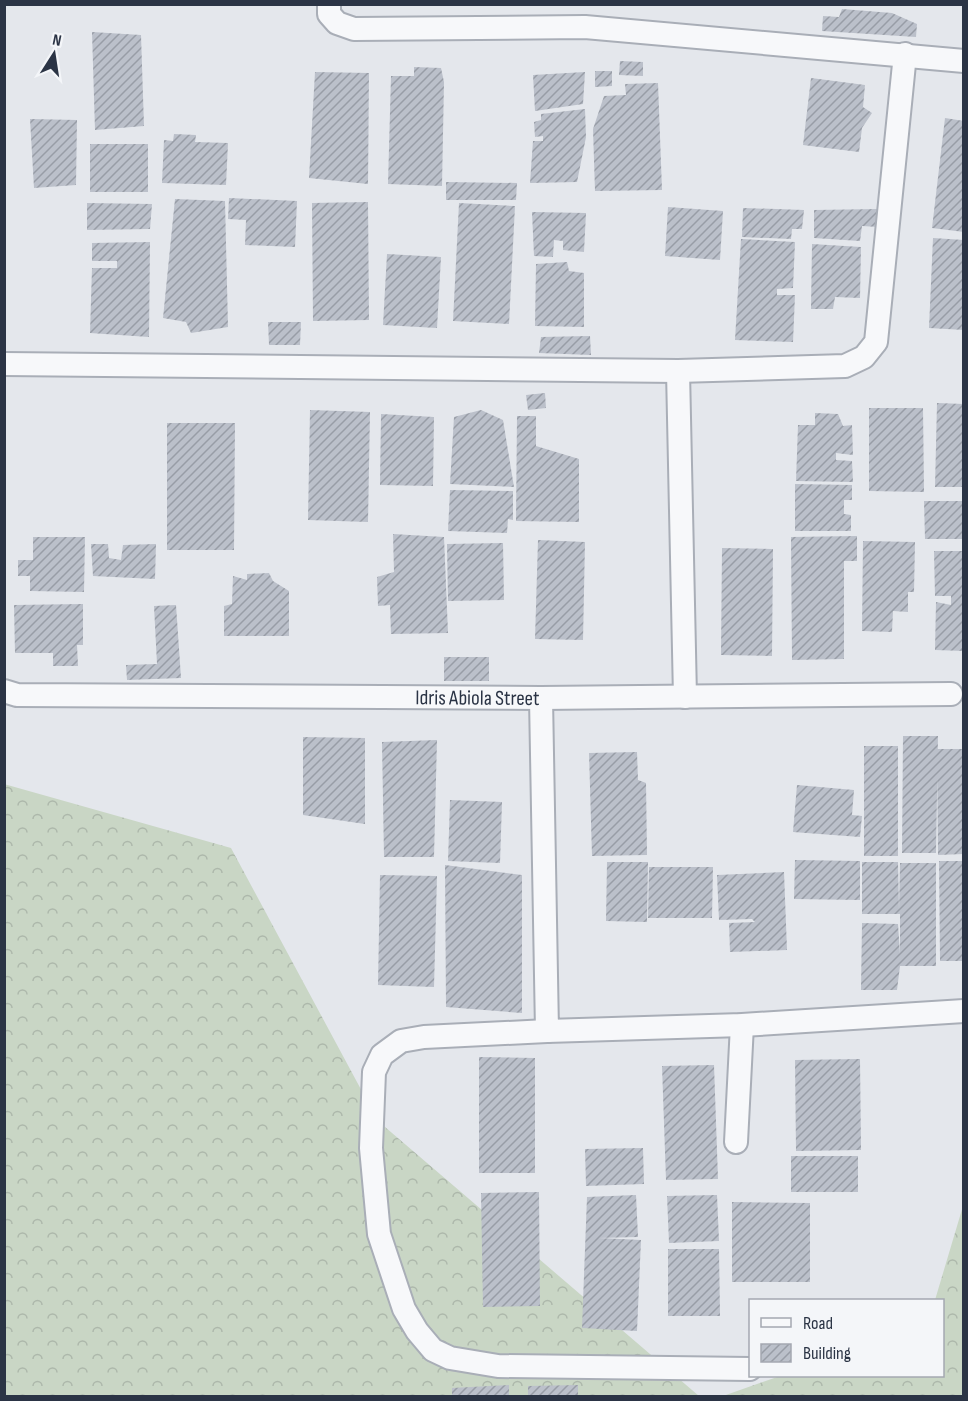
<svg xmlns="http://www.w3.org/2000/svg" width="968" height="1401" viewBox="0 0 968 1401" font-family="'Sofia Sans Condensed',sans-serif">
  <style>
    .forest { fill: url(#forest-crowns) }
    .building { fill: url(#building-hatch) }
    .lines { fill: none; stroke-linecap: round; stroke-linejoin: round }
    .minor-casing { stroke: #a9aeb7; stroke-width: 26 }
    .minor { stroke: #f7f8fa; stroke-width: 22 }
    .labels { text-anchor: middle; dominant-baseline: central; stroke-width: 4.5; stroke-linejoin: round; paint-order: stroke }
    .street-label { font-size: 21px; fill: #2b3445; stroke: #f4f6f9 }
  </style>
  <defs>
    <pattern id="forest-crowns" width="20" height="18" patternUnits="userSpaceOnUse" patternTransform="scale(1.5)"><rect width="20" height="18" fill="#c9d6c5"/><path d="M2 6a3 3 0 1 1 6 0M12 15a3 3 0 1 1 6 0" fill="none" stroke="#adb8ab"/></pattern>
    <pattern id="building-hatch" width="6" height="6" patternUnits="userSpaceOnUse" patternTransform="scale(1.5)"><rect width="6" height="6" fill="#bbc0ca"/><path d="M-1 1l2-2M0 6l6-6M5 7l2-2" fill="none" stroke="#989da6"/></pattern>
  </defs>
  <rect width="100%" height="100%" fill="#e4e7ec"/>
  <path class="forest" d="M4 784 231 848 378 1121 699 1396H5Z
    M963 1206V1396H723L780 1376H942V1300H935Z"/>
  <path class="building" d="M842 9 892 13 917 24 916 37 822 31 823 16 839 17Z
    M92 32 141 35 144 126 95 130Z
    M620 61 643 62V76L619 75Z
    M414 67 441 68 444 82 442 186 388 184 391 76H414Z
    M595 71H612V86L595 87Z
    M315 72 369 73 368 184 309 178Z
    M585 72 583 104 535 111 533 75Z
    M811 78 865 85 863 107 872 113 862 128 859 152 803 145Z
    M658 83 662 190 595 191 593 129 604 96 626 95 625 84Z
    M585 109 586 137 577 182 530 183 533 141H543V136L535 137 534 122 541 120V114Z
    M945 118 964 121V232L932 228Z
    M30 119 77 120 76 185 34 188Z
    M174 134 196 135 195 142 228 143 226 185 162 183 164 140 173 141Z
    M90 144H148V192H90Z
    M446 182 517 183 516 200H446Z
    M229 198 297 201 295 247 245 245 246 220 228 219Z
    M175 199 225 201 228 327 191 333 186 322 163 318Z
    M368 202 369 320 313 321 312 203Z
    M87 203 152 204 150 229 87 230Z
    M459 203 515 206 509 324 453 321Z
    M668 207 723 211 720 260 665 256Z
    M743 208 804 210 802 229H792L791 239 742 237Z
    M879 209 878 227 862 226 860 241 814 238V210Z
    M532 212 586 213 584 252 563 250V241L554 240 553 257 534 256Z
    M933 238 964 240V330L929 328Z
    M741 239 795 242 793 288 777 289V295H795L793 342 735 340Z
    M150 242 149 337 90 333 92 268H117V261H92V243Z
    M812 244 861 247 860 298 835 297 833 309H811Z
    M387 254 441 257 437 328 383 325Z
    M567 262 569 271 584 273V327L535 326 536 264Z
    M268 322H301L300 345H269Z
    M590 336 591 355 539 353 541 337Z
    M545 393 546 408 528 410 526 395Z
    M937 403 964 404V487H935Z
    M869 408H923L924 492 869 491Z
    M310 410 370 412 368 522 308 520Z
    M481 410 503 420 514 487 450 484 454 417Z
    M815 413 838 414 843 426 852 425 853 455 836 453V460L852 461 853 482 796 481 798 425H815Z
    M381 414 434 417 433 486 380 485Z
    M517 416H536V446L579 459V522L516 521Z
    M167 423H235L234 550H167Z
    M795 484 852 485V500H844V514L851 515V531H795Z
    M450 490 513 491V520L508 519 507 533 448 531Z
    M924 501H964V539H925Z
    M393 534 444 537 448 633 391 634 390 605 378 606 377 577 394 572Z
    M857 536V561H844V659L792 660 791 537Z
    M33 537H85L84 592 30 591V576H18V560H33Z
    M538 540 585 542 583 640 535 639Z
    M863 541 915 542 914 592H908V612L893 611 892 632 862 631Z
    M503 543 504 600 448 601 447 544Z
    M91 544H108L109 558 121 560 123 545 156 544 155 579 93 576Z
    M722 548 773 549 772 656 721 655Z
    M934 551H964V651L935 650 936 602 951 605V596H935Z
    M269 573 273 581 289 591V636H224V606L232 604 233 576 247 580V574Z
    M83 604V645H77L78 666H53V653H15L14 605Z
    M176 605 181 678 127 680 126 665 157 664 154 606Z
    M444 657H489V681H444Z
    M903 736H938L936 853H902Z
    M303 737 365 738V824L303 815Z
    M437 740 434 857H384L382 742Z
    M864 746H898V856H864Z
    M937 749H964V854L938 855Z
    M637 752 638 780 646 783 647 855 592 856 589 753Z
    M797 785 854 790 852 815 862 816 860 837 793 832Z
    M450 800 502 802 500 863 448 861Z
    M795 860 860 861V900L794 899Z
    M939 861H964V961H940Z
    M607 862H648L647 922 606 921Z
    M862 862H898L899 910 900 863H936V966H900L897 990H861L862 923 898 924 900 954V914H862Z
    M445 865 522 875V1013L446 1007Z
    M649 867H713L712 918H648Z
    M784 872 787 950 730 952 729 923 755 922 752 919 719 920 717 875Z
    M380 875 437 876 434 987 378 985Z
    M479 1057 535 1058V1173H479Z
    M860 1059 861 1150 796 1151 795 1060Z
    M714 1065 718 1179 666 1180 662 1066Z
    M643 1148 644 1184 586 1186 585 1149Z
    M791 1156H858V1192H791Z
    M539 1192 540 1306 483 1307 481 1193Z
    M636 1195 638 1237 599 1238 641 1240 637 1331 582 1328 587 1197Z
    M717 1195 719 1241 669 1243 667 1196Z
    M732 1202 810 1203V1282H732Z
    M668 1249H719L720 1316H668Z
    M509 1385V1396H452V1388Z
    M578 1385V1396H528V1386Z"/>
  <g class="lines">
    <g class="minor-casing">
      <g id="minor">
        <path d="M329 4V14L337 23 354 29 585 27 964 61"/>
        <path d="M4 364 678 371 845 366 864 357 876 342 905 54"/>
        <path d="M678 371 685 697"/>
        <path id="s1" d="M4 691 17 695 541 698 951 694"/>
        <path d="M541 698 547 1031 742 1025 964 1011"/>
        <path d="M547 1031 424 1037 401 1041 382 1055 374 1072 371 1148 379 1234 404 1309 417 1331 433 1350 450 1358 498 1366 750 1369"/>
        <path d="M736 1142 742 1025"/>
      </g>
    </g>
    <use href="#minor" class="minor"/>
  </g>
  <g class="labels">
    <g class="street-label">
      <text stroke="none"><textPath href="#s1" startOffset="474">Idris Abiola Street</textPath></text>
    </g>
  </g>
  <rect width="968" height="1401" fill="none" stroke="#2b3445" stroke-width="12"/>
  <rect x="749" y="1299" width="195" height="78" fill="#f4f6f9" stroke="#a4a8b1" stroke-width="1.5"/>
  <rect x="761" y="1318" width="30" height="9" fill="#f7f8fa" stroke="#a4a8b1" stroke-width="1.5"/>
  <text x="803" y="1329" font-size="18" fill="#2b3445">Road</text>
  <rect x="761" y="1344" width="30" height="18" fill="url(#building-hatch)" stroke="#a4a8b1" stroke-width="1.5"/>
  <text x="803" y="1359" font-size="18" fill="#2b3445">Building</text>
  <g transform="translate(54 54) rotate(12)" stroke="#f4f6f9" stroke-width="4.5" paint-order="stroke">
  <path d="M0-4.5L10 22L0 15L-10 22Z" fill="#2b3445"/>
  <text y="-9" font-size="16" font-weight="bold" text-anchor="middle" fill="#2b3445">N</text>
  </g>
</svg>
